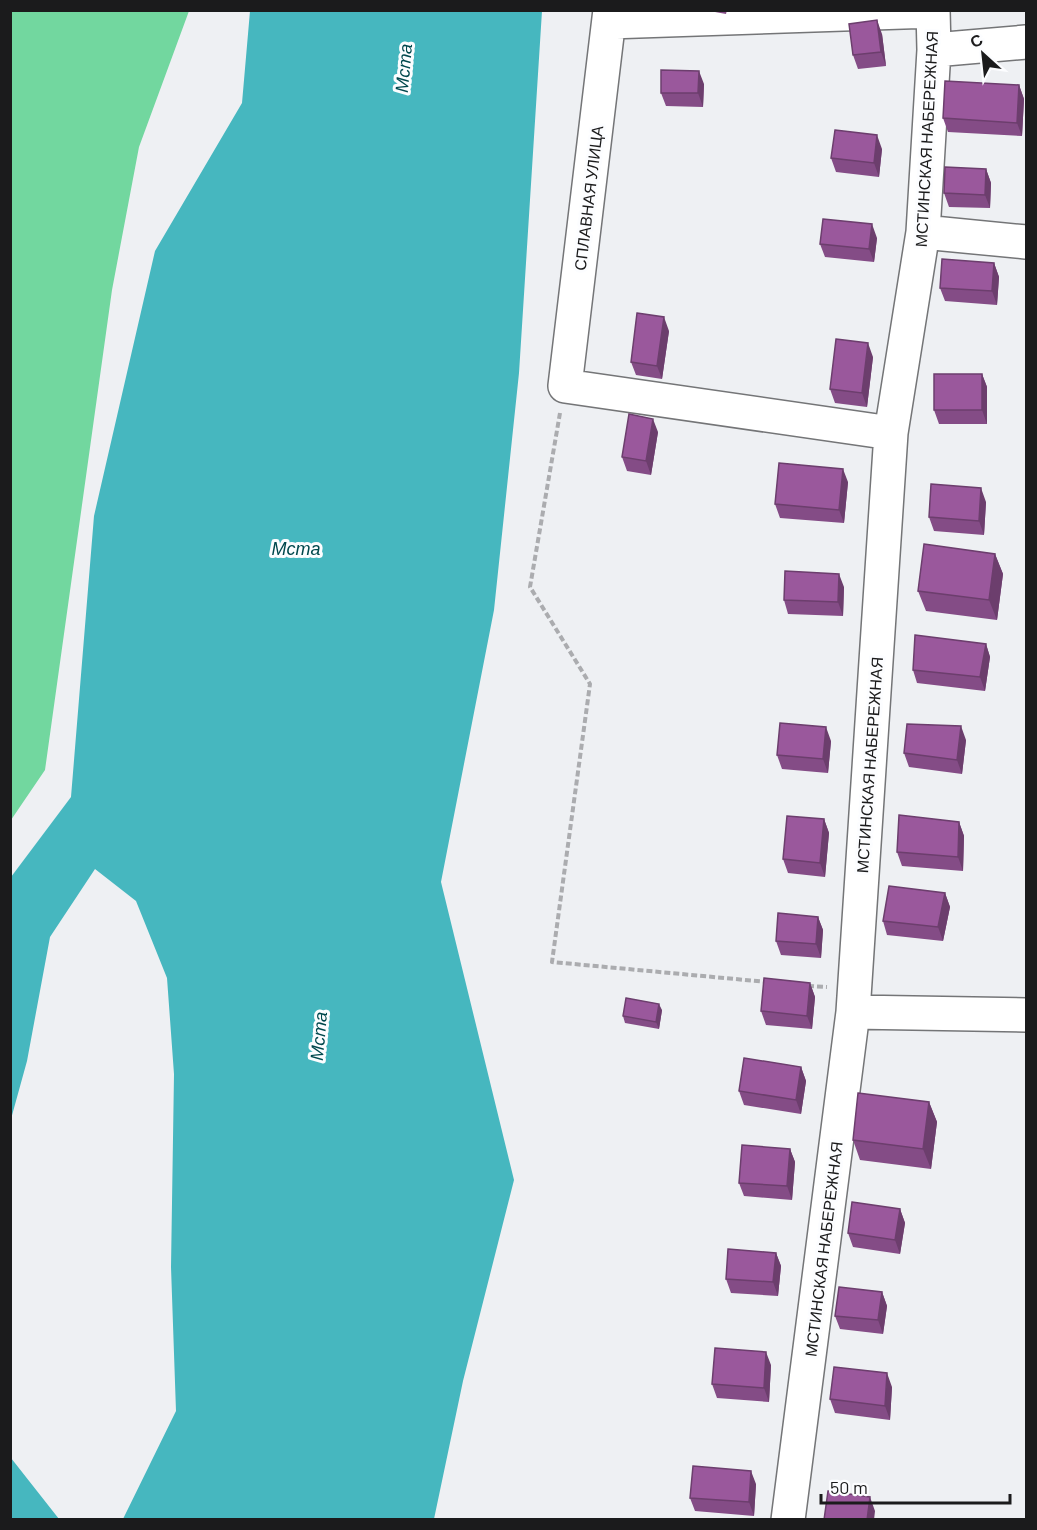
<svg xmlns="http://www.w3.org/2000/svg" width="1037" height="1530" viewBox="0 0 1037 1530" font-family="Barlow,sans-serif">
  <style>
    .forest { fill: #72d79f }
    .water { fill: #46b7bf }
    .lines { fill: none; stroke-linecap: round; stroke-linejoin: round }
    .minor-casing { stroke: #747577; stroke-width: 36 }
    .path { stroke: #abacaf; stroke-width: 4; stroke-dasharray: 6 3; stroke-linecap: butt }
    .minor { stroke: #fff; stroke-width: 33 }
    .wall { fill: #844c86 }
    .shaded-wall { fill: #6c3e6d }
    .building { fill: #9a589c; stroke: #6c3e6d; stroke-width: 1.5 }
    .labels { text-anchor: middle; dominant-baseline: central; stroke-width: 6; stroke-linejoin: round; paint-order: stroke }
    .street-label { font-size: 16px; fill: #1b1b1c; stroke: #fcfdff }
    .water-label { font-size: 18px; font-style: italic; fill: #00484d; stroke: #fcfdff }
  </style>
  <rect width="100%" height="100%" fill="#eef0f3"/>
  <path class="forest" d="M11 10 189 11 139 147 112 290 45 770 11 820Z"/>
  <path class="water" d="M250 11H542L519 373 494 610 441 882 514 1180 463 1381 434 1519H123L176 1411 171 1267 174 1074 167 978 136 901 95 869 50 937 27 1061 11 1119V877L71 797 94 516 155 251 242 103Z
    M10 1458H11L59 1519H11Z"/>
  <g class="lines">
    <g class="minor-casing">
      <path id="minor" d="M610 10 565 386 891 433
        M609 22 933 11
        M934 50 1026 42
        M923 232 1026 242
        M853 1012 1026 1015
        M788 1520 853 1012 891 433 923 232 934 50 933 10"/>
    </g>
    <path class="path" d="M560 413 530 587 590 684 552 962 767 982
      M808 986 827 987"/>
    <use href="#minor" class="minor"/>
  </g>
  <path class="wall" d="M704 10H727L726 14Z
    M882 34 886 66 858 69 853 55Z
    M704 84 703 107 666 106 661 93Z
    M1019 85 1024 99 1022 136 948 132 943 118Z
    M882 149 879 177 836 172 831 158Z
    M986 169 991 183 990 208 949 207 944 193Z
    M877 238 874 262 825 257 820 244Z
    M994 263 999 277 997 305 945 301 940 288Z
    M669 331 662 379 636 375 631 362Z
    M873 357 867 407 835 403 830 389Z
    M982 374 987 387V424H939L934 410Z
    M658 432 651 475 627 471 622 457Z
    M848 482 844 523 780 518 775 504Z
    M986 502 984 535 934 531 929 517Z
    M995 554 1003 574 997 620 926 611 918 591Z
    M844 587 843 616 788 614 784 600Z
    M986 644 990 657 985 691 917 683 913 670Z
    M966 740 962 774 909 767 904 753Z
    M831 741 828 773 782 769 777 755Z
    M824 819 829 833 825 877 788 873 783 859Z
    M959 822 964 836 963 871 902 866 897 852Z
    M945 893 950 907 943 941 887 935 883 921Z
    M818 917 823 930 821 958 781 955 776 941Z
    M810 983 815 997 812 1029 766 1025 761 1011Z
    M662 1010 659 1029 625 1023 623 1016Z
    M801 1067 806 1081 801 1114 744 1105 739 1091Z
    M929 1102 937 1122 931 1169 860 1160 853 1140Z
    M790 1149 795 1162 792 1200 744 1196 739 1183Z
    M900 1209 905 1223 900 1254 853 1247 848 1233Z
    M776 1253 781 1266 778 1296 731 1293 726 1279Z
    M882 1292 887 1306 883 1334 840 1329 835 1316Z
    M771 1365 769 1402 717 1398 712 1384Z
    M892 1387 890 1420 835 1413 830 1399Z
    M756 1484 754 1516 695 1511 690 1498Z"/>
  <path class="shaded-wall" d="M877 20 882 34 886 66 881 52Z
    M699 71 704 84 703 107 698 93Z
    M1019 85 1024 99 1022 136 1017 123Z
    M877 135 882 149 879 177 874 163Z
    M986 169 991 183 990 208 985 195Z
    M872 224 877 238 874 262 869 249Z
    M994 263 999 277 997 305 992 291Z
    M664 317 669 331 662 379 657 366Z
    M868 343 873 357 867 407 862 393Z
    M982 374 987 387V424L982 410Z
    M653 419 658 432 651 475 646 461Z
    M843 469 848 482 844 523 839 510Z
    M981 488 986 502 984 535 979 521Z
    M995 554 1003 574 997 620 989 600Z
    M839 574 844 587 843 616 838 602Z
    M986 644 990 657 985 691 980 677Z
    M961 726 966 740 962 774 957 760Z
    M826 727 831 741 828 773 823 759Z
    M824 819 829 833 825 877 820 863Z
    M959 822 964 836 963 871 958 857Z
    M945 893 950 907 943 941 938 927Z
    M818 917 823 930 821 958 816 944Z
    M810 983 815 997 812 1029 807 1016Z
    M659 1004 662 1010 659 1029 656 1022Z
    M801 1067 806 1081 801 1114 796 1100Z
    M929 1102 937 1122 931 1169 923 1149Z
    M790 1149 795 1162 792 1200 787 1186Z
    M900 1209 905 1223 900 1254 895 1240Z
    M776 1253 781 1266 778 1296 773 1282Z
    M882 1292 887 1306 883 1334 878 1320Z
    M766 1352 771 1365 769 1402 764 1388Z
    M887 1373 892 1387 890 1420 885 1406Z
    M751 1471 756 1484 754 1516 749 1502Z
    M870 1497 875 1511 874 1520H867Z"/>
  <path class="building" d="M877 20 881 52 853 55 849 24Z
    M661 70 699 71 698 93H661Z
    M945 81 1019 85 1017 123 943 118Z
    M835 130 877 135 874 163 831 158Z
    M945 167 986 169 985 195 944 193Z
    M823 219 872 224 869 249 820 244Z
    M942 259 994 263 992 291 940 288Z
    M637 313 664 317 657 366 631 362Z
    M836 339 868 343 862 393 830 389Z
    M934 374H982V410H934Z
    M629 414 653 419 646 461 622 457Z
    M779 463 843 469 839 510 775 504Z
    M931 484 981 488 979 521 929 517Z
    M924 544 995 554 989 600 918 591Z
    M785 571 839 574 838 602 784 600Z
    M915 635 986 644 980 677 913 670Z
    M780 723 826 727 823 759 777 755Z
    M907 724 961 726 957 760 904 753Z
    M899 815 959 822 958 857 897 852Z
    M787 816 824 819 820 863 783 859Z
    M889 886 945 893 938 927 883 921Z
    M778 913 818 917 816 944 776 941Z
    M764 978 810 983 807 1016 761 1011Z
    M626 998 659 1004 656 1022 623 1016Z
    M744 1058 801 1067 796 1100 739 1091Z
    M858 1093 929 1102 923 1149 853 1140Z
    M742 1145 790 1149 787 1186 739 1183Z
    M852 1202 900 1209 895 1240 848 1233Z
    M728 1249 776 1253 773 1282 726 1279Z
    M839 1287 882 1292 878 1320 835 1316Z
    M715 1348 766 1352 764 1388 712 1384Z
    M834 1367 887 1373 885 1406 830 1399Z
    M693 1466 751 1471 749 1502 690 1498Z
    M828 1491 870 1497 867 1520H824Z"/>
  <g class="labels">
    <g class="street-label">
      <text transform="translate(926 139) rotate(-87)">МСТИНСКАЯ НАБЕРЕЖНАЯ</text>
      <text transform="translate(588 198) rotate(-83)">СПЛАВНАЯ УЛИЦА</text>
      <text transform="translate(869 765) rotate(-86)">МСТИНСКАЯ НАБЕРЕЖНАЯ</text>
      <text transform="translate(823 1249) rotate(-83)">МСТИНСКАЯ НАБЕРЕЖНАЯ</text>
    </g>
    <g class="water-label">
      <text transform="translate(403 68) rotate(-85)">Мста</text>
      <text x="296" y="548">Мста</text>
      <text transform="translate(318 1036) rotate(-85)">Мста</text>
    </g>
  </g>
  <rect width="1037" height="1530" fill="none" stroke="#1b1b1c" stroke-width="24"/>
  <g transform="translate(983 54) rotate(333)" stroke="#fcfdff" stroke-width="4.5" paint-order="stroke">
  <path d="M0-4.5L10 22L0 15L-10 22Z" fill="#1b1b1c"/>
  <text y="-9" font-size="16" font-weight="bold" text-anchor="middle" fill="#1b1b1c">С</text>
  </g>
  <path d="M821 1494v9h189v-9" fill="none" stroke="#1b1b1c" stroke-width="3"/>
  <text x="830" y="1494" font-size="18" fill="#1b1b1c" stroke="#fcfdff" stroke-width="4.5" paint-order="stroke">50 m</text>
</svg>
